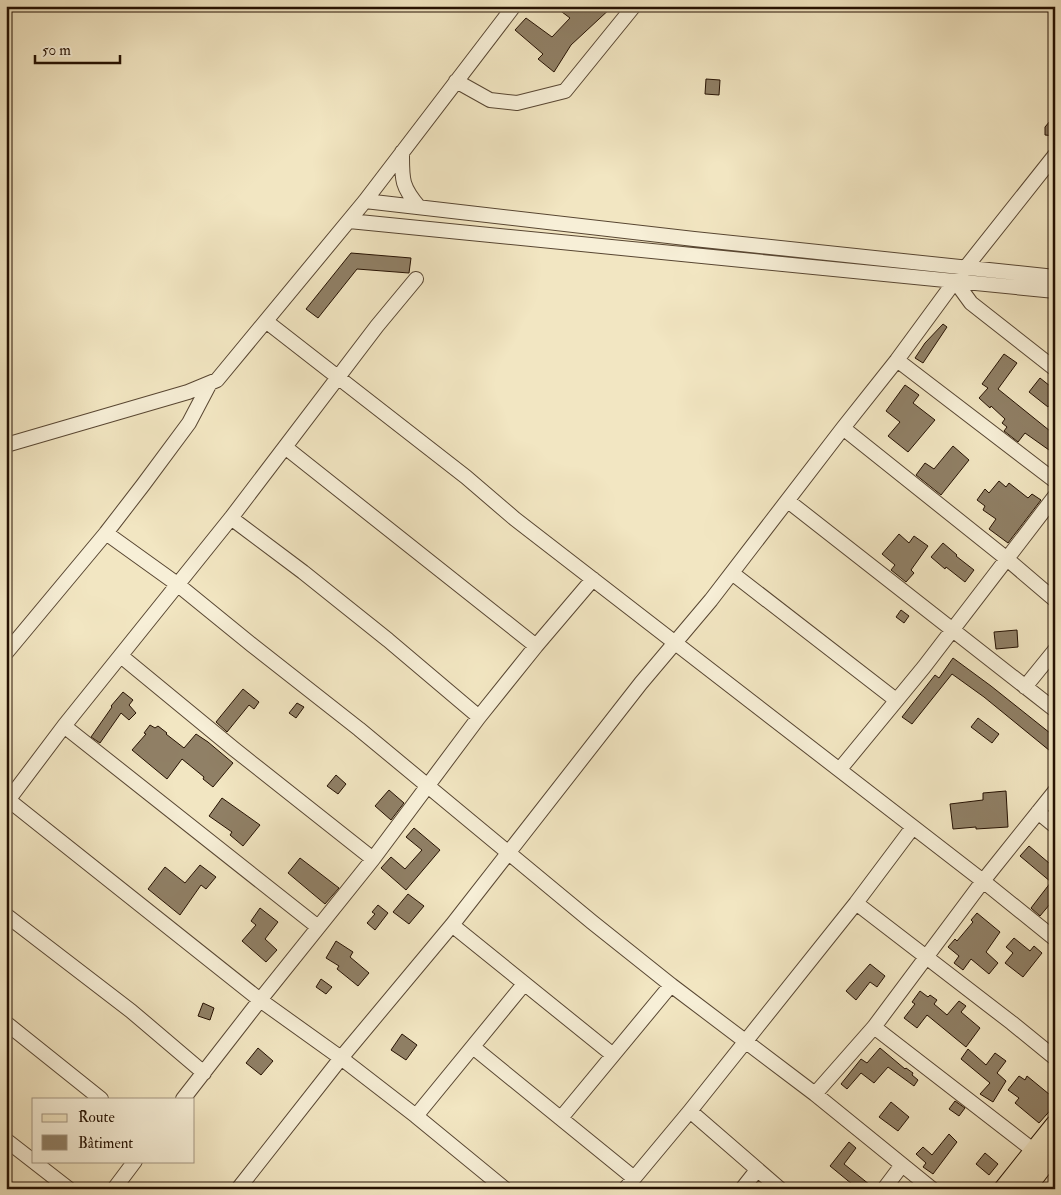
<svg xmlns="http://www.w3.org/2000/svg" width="1061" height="1195" viewBox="0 0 1061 1195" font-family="'IM FELL Double Pica',serif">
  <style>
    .building { fill: #908066; stroke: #251102 }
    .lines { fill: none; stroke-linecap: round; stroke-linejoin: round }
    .minor-casing { stroke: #584632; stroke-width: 16 }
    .major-casing { stroke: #251102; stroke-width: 20 }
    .minor { stroke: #f7efd7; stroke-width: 14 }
    .major { stroke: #f2e6c2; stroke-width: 18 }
  </style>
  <rect width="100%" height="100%" fill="#f2e6c2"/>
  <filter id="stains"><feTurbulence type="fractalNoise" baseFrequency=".004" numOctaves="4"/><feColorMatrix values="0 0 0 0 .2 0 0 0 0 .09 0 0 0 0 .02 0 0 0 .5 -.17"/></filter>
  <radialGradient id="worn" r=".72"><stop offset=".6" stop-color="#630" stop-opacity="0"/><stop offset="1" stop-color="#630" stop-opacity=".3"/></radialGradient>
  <path class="building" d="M554 6H613L571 45 554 72 538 59 543 54 515 30 526 18 552 37 570 18Z
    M706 79 720 80 719 95 705 94Z
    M1055 115V136L1045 135V127Z
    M351 253 411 258 409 273 357 269 318 318 306 309Z
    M943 324 947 327 923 363 915 358 925 343Z
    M1004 354 1017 363 998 389 1055 435V443L1049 450 1025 433 1018 442 1004 431 1007 427 1002 423 1005 419 991 406 990 408 979 398 988 388 982 384Z
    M1040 378 1055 390V398L1048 407 1029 392Z
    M905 385 919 395 913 403 935 420 908 452 888 436 900 422 886 411Z
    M953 446 969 460 941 495 916 475 925 463 934 469Z
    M999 481 1006 487 1009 483 1028 498 1032 494 1041 500 1008 543 989 529 996 519 983 510 985 506 977 500 985 489 989 493Z
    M899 534 909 543 914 536 928 546 911 570 914 573 906 582 891 570 895 565 882 554Z
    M943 543 957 555 956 556 974 570 965 582 946 567 945 569 931 557Z
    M901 610 909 616 904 623 896 617Z
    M1017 630 1018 647 996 649 994 632Z
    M953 658 991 686 1055 737V755L984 697 952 674 912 724 902 717 935 675 939 678Z
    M243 689 259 702 254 709 249 705 227 732 216 722Z
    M123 692 133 700 129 705 136 713 129 720 121 713 100 743 91 737 112 707 111 706Z
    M297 703 304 707 296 718 289 713Z
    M978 718 999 734 992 743 971 727Z
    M150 725 155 728 158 726 167 733 166 734 184 748 196 734 208 742 233 763 213 787 203 779 204 777 182 759 167 779 132 750 146 734 144 733Z
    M336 775 346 784 338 794 327 786Z
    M389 790 404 803 391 820 375 806Z
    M1006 791 1008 827 976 829V827L953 829 950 804 983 800V793Z
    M222 798 260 825 243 846 230 835 232 832 209 816Z
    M414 828 440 850 406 890 381 868 391 857 405 869 422 850 406 837Z
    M1029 846 1049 863 1055 857V898L1040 916 1031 908 1051 882 1020 856Z
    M300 858 339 888 325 904 288 873Z
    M200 865 216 877 206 889 201 885 180 915 148 889 165 867 185 883Z
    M408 894 424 906 409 924 393 912Z
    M378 905 388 913 375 930 367 923 375 914 372 912Z
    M260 908 278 922 265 939 277 950 266 962 242 941 256 925 251 921Z
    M977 913 1000 932 986 952 998 963 989 974 971 959 963 970 954 963 959 956 948 947 955 939 957 941 973 922 971 920Z
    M1014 938 1030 951 1034 946 1042 953 1023 977 1005 963 1013 953 1006 947Z
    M336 941 353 952 350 957 369 973 358 986 337 969 339 966 326 958Z
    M870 964 885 976 877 987 870 982 856 1000 846 991Z
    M321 979 332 987 326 994 316 987Z
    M920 991 928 997 930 995 937 1000 934 1004 947 1015 959 1001 966 1006 961 1012 980 1028 966 1047 927 1015 917 1028 904 1018 915 1004 912 1002Z
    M203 1003 214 1008 210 1020 198 1016Z
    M402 1034 417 1045 406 1060 391 1050Z
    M258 1048 273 1061 261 1075 246 1063Z
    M880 1048 905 1069 906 1068 913 1073 912 1075 918 1080 914 1086 888 1067 874 1083 861 1073 847 1089 841 1084 861 1059 867 1063Z
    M968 1049 986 1065 995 1053 1006 1061 997 1073 1006 1081 993 1102 980 1094 990 1083 961 1059Z
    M1019 1076 1025 1080 1027 1076 1055 1099V1105L1039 1123 1015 1103 1019 1098 1008 1090Z
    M955 1101 965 1108 959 1116 949 1109Z
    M891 1102 909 1117 898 1131 879 1117Z
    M949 1134 957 1142 933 1174 923 1167 926 1163 916 1154 923 1147 932 1155Z
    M849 1142 856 1148 844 1164 875 1189H858L830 1166Z
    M985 1153 998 1164 989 1175 976 1164Z"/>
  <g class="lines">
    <g class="minor-casing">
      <path id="minor" d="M456 81 490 100 517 103 565 91 634 6
        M402 152C402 179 401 186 419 207
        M365 201 694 239 1055 277
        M349 221 1055 291
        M955 281 971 303 1055 369
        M267 322 466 477 515 519 983 881 1055 939
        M897 360 1055 481
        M843 428 1007 559 1055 600
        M6 445 188 392 217 380 365 201 514 6
        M285 447 536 646
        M788 501 1055 710
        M231 518 303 572 388 640 479 717
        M106 533 177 584 252 645 359 729 592 922 671 985 815 1094 932 1189
        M732 573 896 700
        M6 653 106 533 143 485 189 423 209 385
        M121 656 234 749 373 859
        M1025 687 1055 650
        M64 726 318 927
        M840 769 924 667 1055 496
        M6 798 260 1000 341 1058 416 1116 505 1189
        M6 803 64 726 231 518 377 326 416 279
        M1038 812 1055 826
        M856 903 1012 1023 1055 1058
        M6 915 131 1011 204 1073
        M452 925 613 1055
        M6 1023 101 1099
        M874 1027 1033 1150
        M473 1047 634 1178
        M815 1094 874 1027 983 881 1055 791
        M183 1099 260 1000 373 859 479 717 536 646 593 579
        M690 1111 780 1189
        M416 1116 524 984
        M561 1118 671 985
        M6 1140 69 1189
        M114 1189 135 1161
        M238 1189 341 1058 452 925 641 683 711 600 843 428 897 360 955 281 1055 155
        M625 1189 690 1111 856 903 913 827
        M742 1189 757 1170
        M884 1189 902 1165"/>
    </g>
    <g class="major-casing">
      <path id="major" d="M1003 1189 1055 1124
        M1026 1189 1055 1151"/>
    </g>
    <use href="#minor" class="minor"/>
    <use href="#major" class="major"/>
  </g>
  <rect width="1061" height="1195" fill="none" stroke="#f2e6c2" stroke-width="25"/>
  <rect x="8" y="8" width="1046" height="1180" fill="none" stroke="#251102" stroke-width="2.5"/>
  <rect x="12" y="12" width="1036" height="1170" fill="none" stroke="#251102"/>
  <rect x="32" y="1098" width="162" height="65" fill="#f7efd7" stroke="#a39682"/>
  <rect x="42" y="1114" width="25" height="8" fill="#f2e6c2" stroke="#a39682"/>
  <text x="78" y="1122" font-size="15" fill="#251102">Route</text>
  <rect x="42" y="1135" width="25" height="15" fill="#908066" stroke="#a39682"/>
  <text x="78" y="1148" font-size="15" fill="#251102">Bâtiment</text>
  <path d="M35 55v8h85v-8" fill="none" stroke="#251102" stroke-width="2.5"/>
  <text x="42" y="55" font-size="15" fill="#251102" stroke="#f7efd7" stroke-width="4" paint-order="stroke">50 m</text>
  <rect width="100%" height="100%" filter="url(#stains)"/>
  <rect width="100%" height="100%" fill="url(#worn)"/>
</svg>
